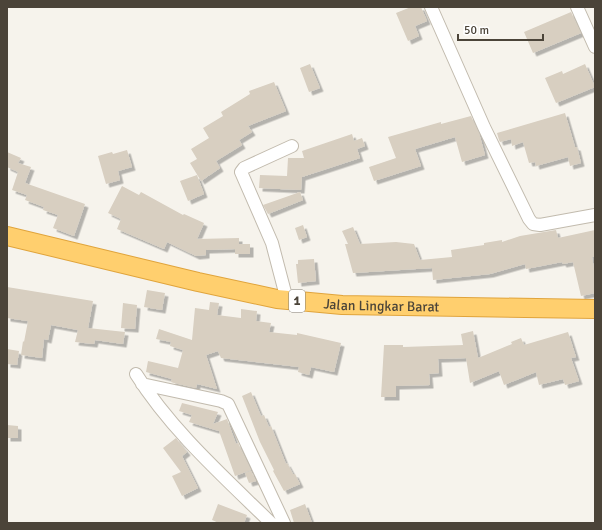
<svg xmlns="http://www.w3.org/2000/svg" width="602" height="530" viewBox="0 0 602 530" font-family="Signika,sans-serif">
  <style>
    .building { fill: #d8cfc1; filter: url(#shadow) }
    .lines { fill: none; stroke-linecap: round; stroke-linejoin: round }
    .minor-casing { stroke: #c2bbae; stroke-width: 14 }
    .highway-casing { stroke: #e0a43c; stroke-width: 20 }
    .minor { stroke: #fff; stroke-width: 12 }
    .highway { stroke: #ffcf6e; stroke-width: 18 }
    .labels { text-anchor: middle; dominant-baseline: central; stroke-width: 4; stroke-linejoin: round; paint-order: stroke }
    .shield { fill: #fff; stroke: #817c74; stroke-width: 1 }
    .shield-label { font-size: 13px; font-weight: bold; fill: #4b4439 }
    .street-label { font-size: 14px; fill: #4b4439; stroke: #fff }
  </style>
  <defs>
    <filter id="shadow"><feDropShadow dx="3.5" dy="3.5" stdDeviation="0" flood-color="#0004"/></filter>
  </defs>
  <rect width="100%" height="100%" fill="#f6f3ec"/>
  <path class="building" d="M411 7H421L427 21 415 26 419 36 408 41 396 13Z
    M571 12 581 33 533 53 524 32Z
    M310 64 320 88 309 92 300 68Z
    M585 64 595 87 556 103 545 78 562 71 563 74Z
    M274 82 286 111 248 126 252 132 239 140 242 145 216 161 220 168 201 181 190 163 197 159 191 149 209 138 203 128 223 116 221 112 250 94 249 91Z
    M565 113 575 147H577L581 163 570 166 568 157 536 166 535 162 529 163 523 142 512 146 511 139 500 142 499 140 497 133Z
    M471 116 479 133 485 155 462 162 455 137 415 149 421 166 374 181 369 167 396 158 388 137 441 122V124Z
    M352 134 354 141 362 138 365 146 357 149 360 158 302 177 301 190 259 188 260 175 287 176 288 158H304L302 151Z
    M127 150 132 167 118 171 120 180 106 184 98 156 112 152 113 154Z
    M7 152 21 158 18 163 31 167 25 183 85 204 74 236 53 228 58 215 43 210 44 207 25 200 27 195 12 190 18 172 7 167Z
    M197 175 204 194 188 201 180 181Z
    M122 186 139 195 141 192 183 215 184 214 204 223 197 239 239 238V244H250V254H235V249L206 250V255L196 256 167 242 164 249 117 229 121 219 108 213Z
    M300 192 303 200 268 214 263 205Z
    M303 225 307 237 299 240 295 228Z
    M353 227 360 244 396 242 414 244 420 260 452 257 451 250 484 245V243L502 240V242L520 236 556 230 558 238 595 230V257H592L595 275V293L581 296 573 262 563 264 562 262 526 269 525 264 490 274 433 280 432 268 353 273 345 244H348L342 231Z
    M314 259 316 281 298 283 296 264H298V260Z
    M7 287 93 301 88 328 125 332 123 344 95 340 94 344 75 342 78 330 51 325 48 340 44 339 42 358 21 355 23 341 24 342 28 321 7 318Z
    M147 290 165 293 162 310 144 307Z
    M210 302 219 303 217 315 241 318V309L257 311 256 321 271 323 269 332 297 335V333L341 343 334 372 311 367 309 375 298 372 299 367 221 358 218 351 206 355 217 389 197 384 196 388 174 383 171 382 172 379 146 372 148 361 178 368 183 350 170 346 171 342 156 339 159 329 192 340 195 308 209 310Z
    M123 303 137 305 135 329 121 328Z
    M473 331 478 358 512 344 511 342 521 338 524 345 568 332 576 357 571 358 579 381 565 385 563 379 539 385 536 372 504 385 499 371 470 383 466 358 438 359 439 373 429 374 430 385 396 386V397H381L384 345H403V347L463 345 461 334Z
    M7 349 19 351 17 365 7 364Z
    M251 392 261 416 264 415 269 427 271 426 286 464 287 463 293 474H295L300 484 284 491 273 471 274 470 260 442 242 396Z
    M182 403 218 412 213 424 227 419 236 444 238 443 251 470 235 476 219 431 189 422 192 415 179 411Z
    M7 425 18 426V438H7Z
    M176 438 187 452 182 456 198 488 182 496 172 476 181 472 163 448Z
    M251 471 256 481 249 483 245 473Z
    M218 504 247 515 244 523H219L212 520Z
    M305 504 312 523H294L290 510Z"/>
  <g class="lines">
    <g class="minor-casing">
      <path id="minor" d="M431 7 484 127 529 219 533 224 540 225 595 215
        M577 7 595 47
        M287 300 272 243 241 172 244 168 292 146
        M136 374C171 430 224 477 271 523
        M142 384 221 401 228 404 284 523"/>
    </g>
    <g class="highway-casing">
      <g id="highway">
        <path id="s1" d="M7 236 198 282 277 299 342 305 595 309"/>
      </g>
    </g>
    <use href="#minor" class="minor"/>
    <use href="#highway" class="highway"/>
  </g>
  <g class="labels">
    <rect class="shield" x="289" y="290" width="16" height="22" rx="3"/>
    <g class="shield-label">
      <text x="297" y="301">1</text>
    </g>
    <g class="street-label">
      <text stroke="none"><textPath href="#s1" startOffset="382">Jalan Lingkar Barat</textPath></text>
    </g>
  </g>
  <rect width="602" height="530" fill="none" stroke="#4b4439" stroke-width="16"/>
  <path d="M458 34v6h85v-6" fill="none" stroke="#4b4439" stroke-width="2"/>
  <text x="464" y="34" font-size="12" fill="#4b4439" stroke="#ffffff" stroke-width="3" paint-order="stroke">50 m</text>
</svg>
